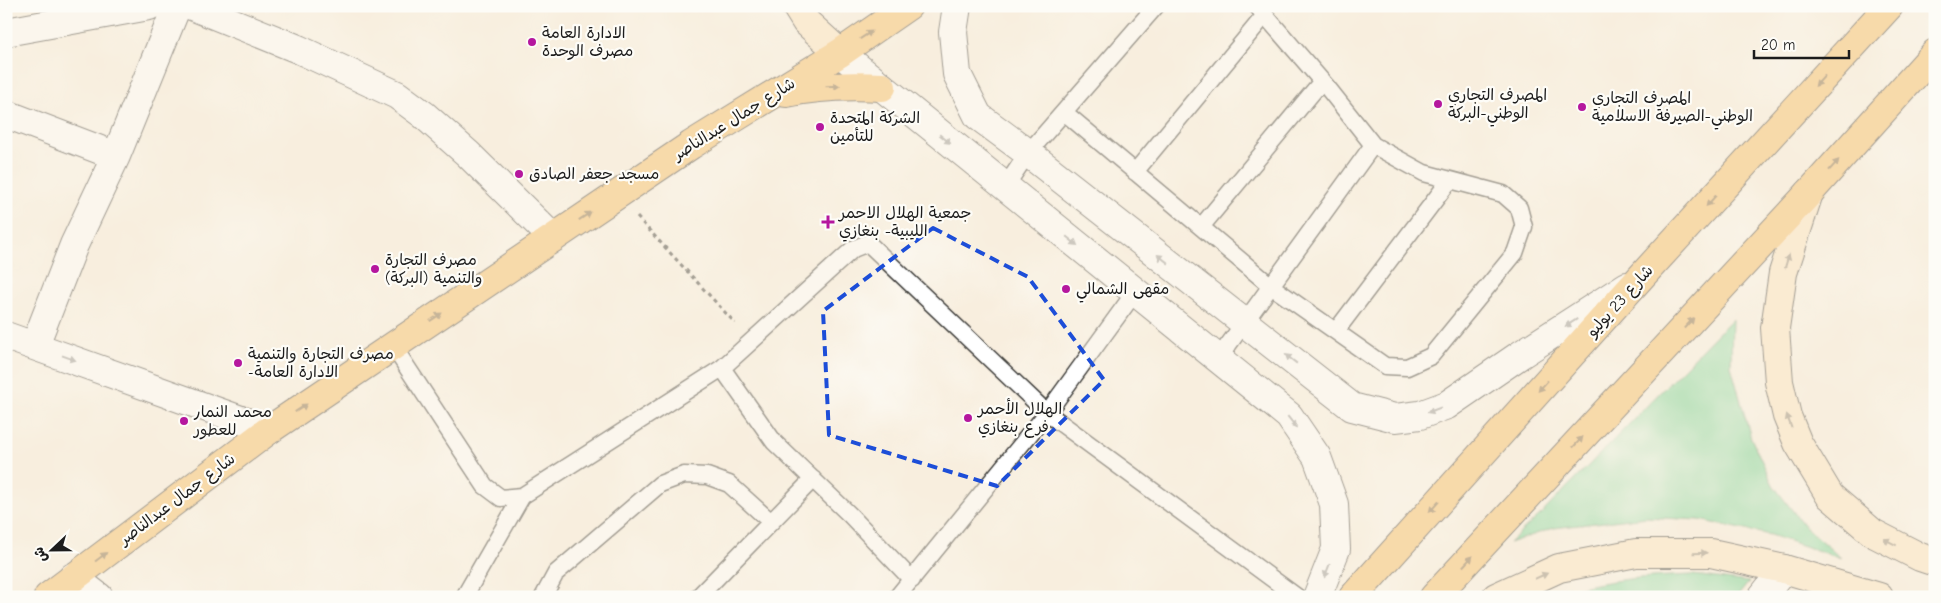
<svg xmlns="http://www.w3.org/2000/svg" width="1941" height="603" viewBox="0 0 1941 603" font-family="'Comic Neue','Playpen Sans Arabic',sans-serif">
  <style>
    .green { fill: #7dd59a; stroke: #4c785b }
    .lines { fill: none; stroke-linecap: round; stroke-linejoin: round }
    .lane-casing { stroke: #3d3c39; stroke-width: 19 }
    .street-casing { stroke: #3d3c39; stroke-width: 30 }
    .secondary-casing { stroke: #3d3c39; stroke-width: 30 }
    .primary-casing { stroke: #3d3c39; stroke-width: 30 }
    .path { stroke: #3d3c39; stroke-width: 3; stroke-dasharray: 4 4; stroke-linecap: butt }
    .lane { stroke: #fff; stroke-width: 16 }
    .street { stroke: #fff; stroke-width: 28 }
    .secondary { stroke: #fce6c4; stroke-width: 28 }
    .primary { stroke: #f7c06c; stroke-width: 28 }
    .oneway { fill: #8a6e44 }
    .oneway2 { fill: #999 }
    .oneway3 { fill: #978b78 }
    .marked { fill: none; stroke: #1d4ed8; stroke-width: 4; stroke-dasharray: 10 6; stroke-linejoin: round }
    .poi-dot { fill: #b5179e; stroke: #fdfcf7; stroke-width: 2 }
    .labels { text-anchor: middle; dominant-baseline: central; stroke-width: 4.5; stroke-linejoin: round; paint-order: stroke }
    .poi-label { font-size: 16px; fill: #1c1c1c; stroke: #fdfcf7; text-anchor: start }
    .street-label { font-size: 16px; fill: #1c1c1c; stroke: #fdfcf7 }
  </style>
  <rect width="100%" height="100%" fill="#fdfcf7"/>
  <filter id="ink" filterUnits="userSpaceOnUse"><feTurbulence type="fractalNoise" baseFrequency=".02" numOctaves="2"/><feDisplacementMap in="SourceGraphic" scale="10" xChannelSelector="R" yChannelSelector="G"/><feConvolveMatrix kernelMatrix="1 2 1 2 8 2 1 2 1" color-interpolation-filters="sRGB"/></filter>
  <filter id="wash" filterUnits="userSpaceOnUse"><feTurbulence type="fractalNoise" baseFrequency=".0096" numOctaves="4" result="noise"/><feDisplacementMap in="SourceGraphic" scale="20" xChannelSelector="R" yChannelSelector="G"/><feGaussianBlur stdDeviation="1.12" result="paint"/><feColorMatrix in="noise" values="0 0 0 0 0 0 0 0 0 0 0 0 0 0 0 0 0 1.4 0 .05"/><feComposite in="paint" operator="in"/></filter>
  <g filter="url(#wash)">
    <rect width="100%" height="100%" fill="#f8eede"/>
    <path class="green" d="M1732 319 1731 366 1751 438 1773 485 1805 527 1841 558 1770 535 1699 520 1646 517 1554 528 1509 543 1540 515Z
      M1693 575 1749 582 1737 597H1551C1596 579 1645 577 1693 575Z"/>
  </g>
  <g filter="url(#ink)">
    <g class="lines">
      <g class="lane-casing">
        <path id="lane" d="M1064 112 1271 286 1385 366 1407 367 1431 356 1515 253 1524 227 1519 208 1503 194 1424 173 1373 145 1327 87 1257 6
          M1135 172 1265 15
          M1005 187 1028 153 1156 6
          M1201 227 1322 81
          M1336 331 1450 180
          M393 346 485 486 501 498 522 496 722 368 853 249 868 243 1047 413 1297 597
          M1218 359 1373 145
          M722 368 774 442 850 515 912 580
          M464 597 522 496
          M543 597 556 573 660 484 684 475 707 476 729 484 771 522
          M698 597 813 479
          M897 597 1047 413 1135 292"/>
      </g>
      <g class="street-casing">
        <path id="street" d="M192 6 298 49 397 95 424 115 468 154 553 238
          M957 6 953 32 957 74 978 116 1028 153 1352 407 1395 418 1420 415 1447 405 1520 355 1627 286
          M6 32 149 6
          M840 53 1289 416 1317 457 1334 504 1336 549 1317 597
          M6 114 116 156
          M6 336 269 430
          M35 345 74 245 116 156 177 6
          M73 577 99 597
          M1762 597 1784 569"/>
      </g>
      <g class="secondary-casing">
        <path id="secondary" d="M796 6 806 22 840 53
          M1809 193 1783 273 1775 328 1779 382 1787 416 1798 443 1830 496 1873 533 1920 557 1935 562
          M1496 597 1559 568 1636 553H1711L1784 569 1879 597"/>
      </g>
      <g class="primary-casing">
        <path id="primary" d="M786 93C818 86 849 85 882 87
          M48 597 269 430 691 145 840 53 908 6
          M1353 597 1641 277 1889 6
          M1434 597 1809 193 1935 53"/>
      </g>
      <path class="path" d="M637 217 735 323"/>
      <use href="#lane" class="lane"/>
      <use href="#street" class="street"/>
      <use href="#secondary" class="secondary"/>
      <use href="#primary" class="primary"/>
    </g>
    <defs><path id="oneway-solid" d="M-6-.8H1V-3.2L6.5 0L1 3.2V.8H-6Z" transform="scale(1.25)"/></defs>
    <g class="oneway">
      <use href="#oneway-solid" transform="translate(866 35) rotate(-34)"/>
      <use href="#oneway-solid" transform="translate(1820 81) rotate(132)"/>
      <use href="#oneway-solid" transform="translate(833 86) rotate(-2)"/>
      <use href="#oneway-solid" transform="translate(1834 165) rotate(-48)"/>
      <use href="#oneway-solid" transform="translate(1711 201) rotate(132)"/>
      <use href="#oneway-solid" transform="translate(585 216) rotate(-34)"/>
      <use href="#oneway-solid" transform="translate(436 317) rotate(-34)"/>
      <use href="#oneway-solid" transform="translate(1689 323) rotate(-47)"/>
      <use href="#oneway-solid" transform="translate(1543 386) rotate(132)"/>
      <use href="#oneway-solid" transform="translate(301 408) rotate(-34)"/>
      <use href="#oneway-solid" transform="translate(1578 442) rotate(-47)"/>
      <use href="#oneway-solid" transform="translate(1434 507) rotate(132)"/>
      <use href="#oneway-solid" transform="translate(101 557) rotate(-37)"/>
      <use href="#oneway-solid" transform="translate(1468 561) rotate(-47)"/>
    </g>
    <g class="oneway2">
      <use href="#oneway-solid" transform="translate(945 139) rotate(39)"/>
      <use href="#oneway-solid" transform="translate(1072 241) rotate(39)"/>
      <use href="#oneway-solid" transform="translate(1163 259) rotate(-142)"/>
      <use href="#oneway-solid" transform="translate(1571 323) rotate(147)"/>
      <use href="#oneway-solid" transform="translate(69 358) rotate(20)"/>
      <use href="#oneway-solid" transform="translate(1291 359) rotate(-142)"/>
      <use href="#oneway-solid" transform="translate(1434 410) rotate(159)"/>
      <use href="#oneway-solid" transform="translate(1292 422) rotate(52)"/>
      <use href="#oneway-solid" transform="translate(1327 571) rotate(111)"/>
    </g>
    <g class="oneway3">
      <use href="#oneway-solid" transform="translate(1787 261) rotate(-73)"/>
      <use href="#oneway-solid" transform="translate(1789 421) rotate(-110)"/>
      <use href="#oneway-solid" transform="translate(1890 542) rotate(-153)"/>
      <use href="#oneway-solid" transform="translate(1700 553) rotate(-1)"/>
      <use href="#oneway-solid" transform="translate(1541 576) rotate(-24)"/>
    </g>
  </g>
  <path d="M0 0H1941V603H0ZM933 228 1028 277 1104 380 997 486 829 435 823 311Z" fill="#f8eede" fill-opacity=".55" fill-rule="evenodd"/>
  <path class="marked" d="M933 228 1028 277 1104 380 997 486 829 435 823 311Z"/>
  <g class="poi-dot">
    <circle cx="532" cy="42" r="5"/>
    <circle cx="1438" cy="104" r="5"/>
    <circle cx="1582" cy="107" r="5"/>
    <circle cx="820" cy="127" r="5"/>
    <circle cx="519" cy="174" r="5"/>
    <path d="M825.5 214.5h5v5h5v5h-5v5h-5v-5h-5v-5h5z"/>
    <circle cx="375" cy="269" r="5"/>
    <circle cx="1066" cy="289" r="5"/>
    <circle cx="238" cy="363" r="5"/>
    <circle cx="968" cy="418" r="5"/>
    <circle cx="184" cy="421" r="5"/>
  </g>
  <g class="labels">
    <g class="poi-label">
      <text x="542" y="33">الادارة العامة<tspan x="542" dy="18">مصرف الوحدة</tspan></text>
      <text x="1448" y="95">المصرف التجاري<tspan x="1448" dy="18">الوطني-البركة</tspan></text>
      <text x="1592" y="98">المصرف التجاري<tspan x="1592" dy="18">الوطني-الصيرفة الاسلامية</tspan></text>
      <text x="830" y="118">الشركة المتحدة<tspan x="830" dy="18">للتأمين</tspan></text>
      <text x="529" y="174">مسجد جعفر الصادق</text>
      <text x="839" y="213">جمعية الهلال الاحمر<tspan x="839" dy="18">الليبية- بنغازي</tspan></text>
      <text x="385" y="260">مصرف التجارة<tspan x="385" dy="18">والتنمية (البركة)</tspan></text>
      <text x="1076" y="289">مقهى الشمالي</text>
      <text x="248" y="354">مصرف التجارة والتنمية<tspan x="248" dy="18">-الادارة العامة</tspan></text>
      <text x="978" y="409">الهلال الأحمر<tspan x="978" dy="18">فرع بنغازي</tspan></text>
      <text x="194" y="412">محمد النمار<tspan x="194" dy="18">للعطور</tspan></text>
    </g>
    <g class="street-label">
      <text transform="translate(734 119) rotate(-32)">شارع جمال عبدالناصر</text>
      <text transform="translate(1620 301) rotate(-48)">شارع 23 يوليو</text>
      <text transform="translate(177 499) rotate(-37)">شارع جمال عبدالناصر</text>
    </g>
  </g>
  <rect width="1941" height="603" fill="none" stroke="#fdfcf7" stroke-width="25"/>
  <g transform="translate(52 550) rotate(248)" stroke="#fdfcf7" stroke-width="4" paint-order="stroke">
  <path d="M0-4L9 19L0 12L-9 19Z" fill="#1c1c1c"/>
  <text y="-8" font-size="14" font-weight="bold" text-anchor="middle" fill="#1c1c1c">ش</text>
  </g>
  <path d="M1754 50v8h95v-8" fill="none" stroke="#1c1c1c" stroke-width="2.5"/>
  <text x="1761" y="50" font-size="15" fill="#1c1c1c" stroke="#fdfcf7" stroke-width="4" paint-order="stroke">20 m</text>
</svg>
